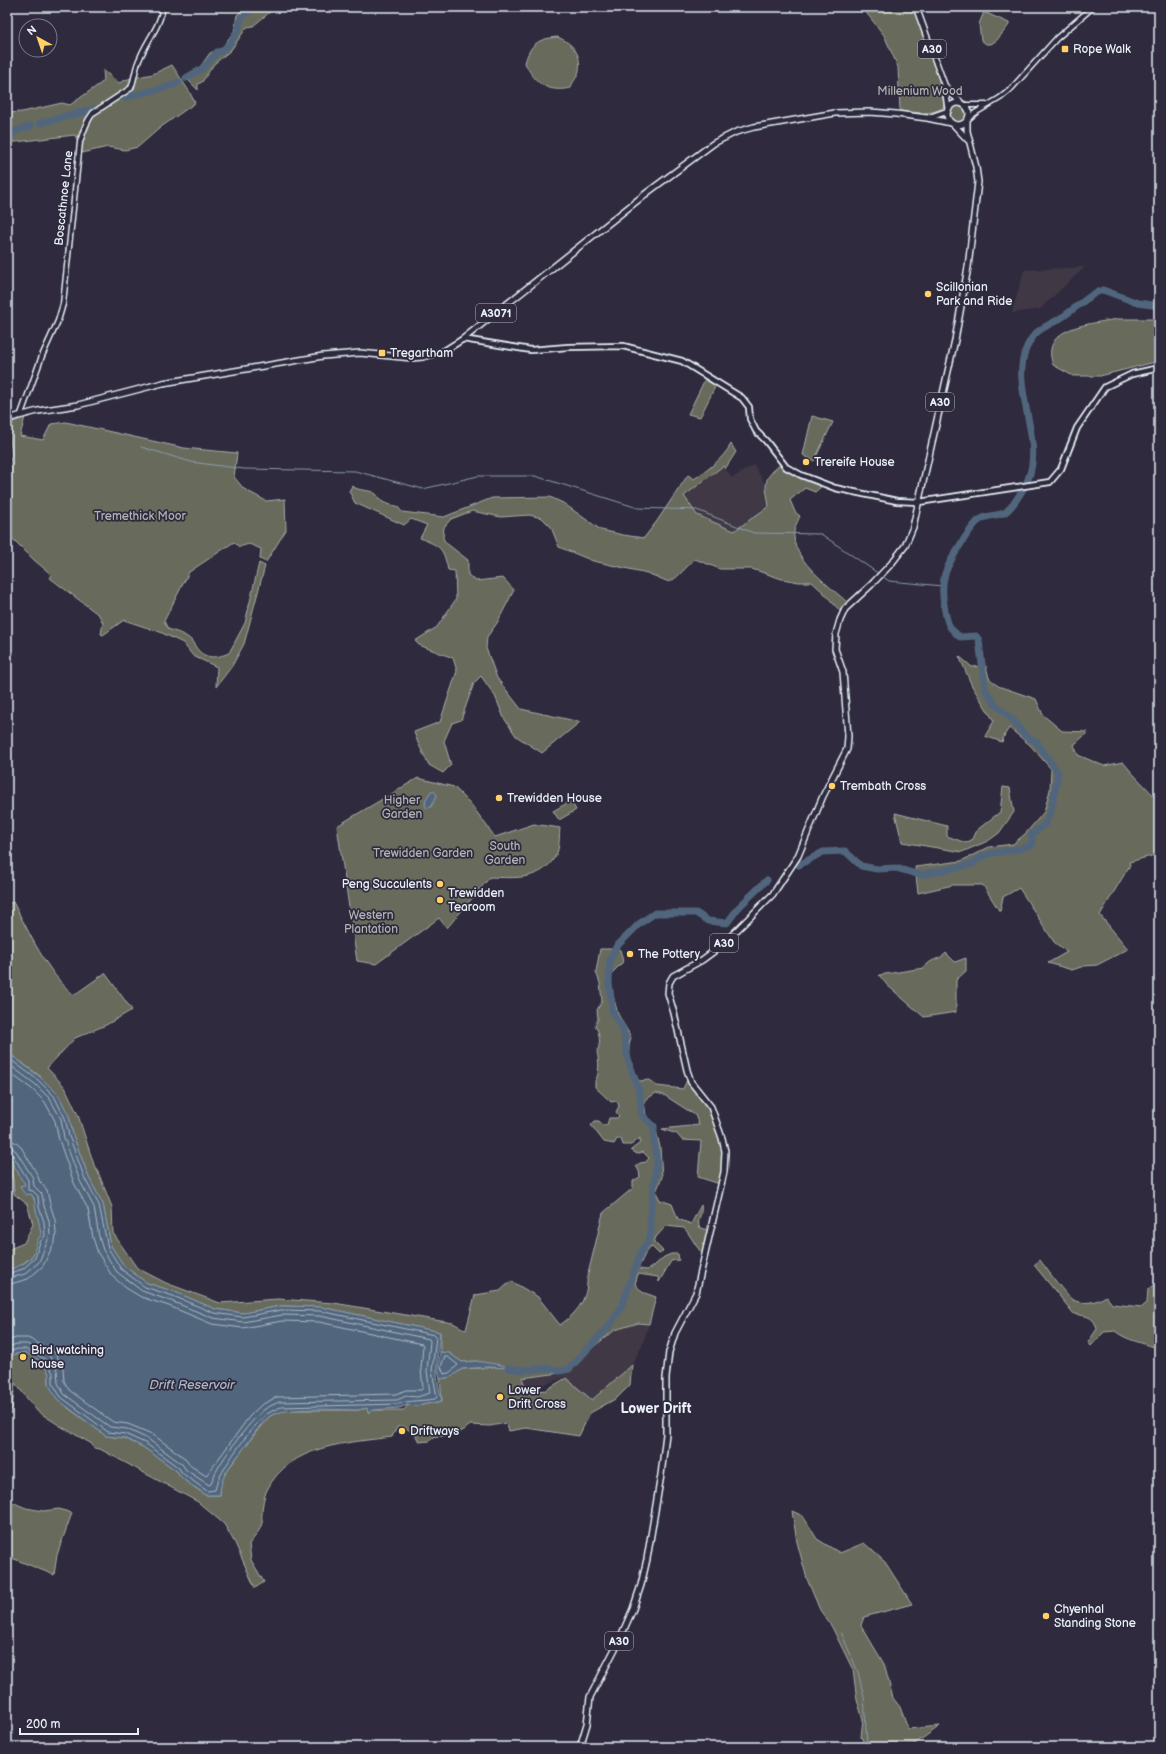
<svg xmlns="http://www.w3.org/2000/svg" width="1166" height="1754" viewBox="0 0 1166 1754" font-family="'Balsamiq Sans',sans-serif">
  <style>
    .built { fill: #403945 }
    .green { fill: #676a5b; stroke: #a8aeaa }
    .water { fill: #51667d; stroke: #8d9eae }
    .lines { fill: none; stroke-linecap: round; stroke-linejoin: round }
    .shore { stroke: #acb9c7; stroke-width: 1 }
    .stream { stroke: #8d9eae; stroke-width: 1 }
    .river { stroke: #51667d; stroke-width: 7 }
    .tertiary-casing { stroke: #e8f1f8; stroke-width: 7 }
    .secondary-casing { stroke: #e8f1f8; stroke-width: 8 }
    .primary-casing { stroke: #e8f1f8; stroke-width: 8 }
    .trunk-casing { stroke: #e8f1f8; stroke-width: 8 }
    .tertiary { stroke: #2f2a3d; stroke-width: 4 }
    .secondary { stroke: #2f2a3d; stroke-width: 4.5 }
    .primary { stroke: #2f2a3d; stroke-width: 5 }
    .trunk { stroke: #2f2a3d; stroke-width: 5 }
    .poi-dot { fill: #ffd166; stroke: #2f2a3d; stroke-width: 1.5 }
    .labels { text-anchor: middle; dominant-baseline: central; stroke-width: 3.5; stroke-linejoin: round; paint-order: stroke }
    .shield { fill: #2f2a3d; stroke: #b0b5c0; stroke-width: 1 }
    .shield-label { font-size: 11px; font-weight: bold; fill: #e8f1f8 }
    .poi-label { font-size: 12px; fill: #e8f1f8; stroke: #2f2a3d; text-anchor: start }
    .park-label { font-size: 12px; fill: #aeb4b1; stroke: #2f2a3d }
    .street-label { font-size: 12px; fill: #e8f1f8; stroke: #2f2a3d }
    .water-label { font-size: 13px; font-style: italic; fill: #acb9c7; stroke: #2f2a3d }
    .quarter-label { font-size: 14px; font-weight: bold; fill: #e8f1f8; stroke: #2f2a3d }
  </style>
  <rect width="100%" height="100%" fill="#2f2a3d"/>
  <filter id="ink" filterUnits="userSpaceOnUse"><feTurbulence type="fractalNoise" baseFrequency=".025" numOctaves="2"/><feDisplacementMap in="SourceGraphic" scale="8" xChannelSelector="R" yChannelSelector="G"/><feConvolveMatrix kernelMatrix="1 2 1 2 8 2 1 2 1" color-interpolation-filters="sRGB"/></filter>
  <g filter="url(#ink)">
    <path class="built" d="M1085 267 1040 309 1012 313 1024 270Z
      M754 465 765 484 769 505 733 531 697 515 683 496 723 466 732 478Z
      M638 1323 649 1324 643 1343 632 1365 592 1401 565 1377 526 1391 521 1378 560 1373 570 1368 615 1330Z"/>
    <path class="green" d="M246 7H276L253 26 247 27 231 50 214 64 202 82 198 84V90L184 76 200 67 210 53 222 48 234 31 237 15Z
      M868 7H913L942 87 944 107C931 116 915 112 900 111L898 67 884 35 864 10Z
      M984 12 1009 23V25L997 40 991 44H986L981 40 979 24Z
      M557 37C572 42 584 56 578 74 576 79 572 82 571 88 548 93 535 84 525 63 530 44 538 39 557 37Z
      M172 65 189 91 195 103 161 127 138 147 125 150 108 147 82 153 75 135 7 143V113L22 112 62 103 70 105 104 81 103 70 119 83 128 79 153 74Z
      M950 114a9 9 0 1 1 18 0a9 9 0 1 1-18 0Z
      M1117 319H1159V361L1100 376H1073L1053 365C1039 326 1092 324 1117 319Z
      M706 377 716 385 700 417 688 414Z
      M812 416 833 422 814 461 803 455Z
      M25 417 20 436 43 440 51 424 66 422 184 448 237 453 234 477 244 489 266 501 285 499 286 530 266 562 260 559 261 549 249 544 239 547 234 542 189 572 164 621 168 629C176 632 185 634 191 640 194 644 196 648 199 651 208 660 219 657 229 653L245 623 259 563 265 566 244 644 232 666 216 687 217 667 193 656 183 643 160 632 124 620 103 635 101 634 103 623 99 615 50 578 52 575 34 560 7 533V465L12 455 9 430 11 423Z
      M731 444 736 452 725 469 723 466 684 496 697 515 734 531 769 506C765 481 762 480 782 463 790 475 809 481 822 486L815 492 805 488 790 500 795 512 800 516C797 523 793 530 794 537 795 562 831 587 848 603L840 611 824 593 812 582H799L782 579 752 569H720L695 559C687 566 678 578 669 582L647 573 593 561 559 547 551 527 542 518 529 515 501 517 472 511 451 519 444 527 443 538 446 543 468 560V575L476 581 503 578 514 590 497 623 487 637 486 648 497 678 521 709 580 722 542 753 516 736 504 718 495 696 481 676 474 683 461 720 452 723 444 741 451 765 443 773 429 765 418 743 414 732 440 722 457 671 453 658 419 645 415 641 437 627 456 599 455 571 448 570C443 547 441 547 420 538L427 525 411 519 404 525 355 503 349 491 352 486C360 492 370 489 376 494 378 495 378 498 379 499 384 504 391 505 397 506L402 512 444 517 492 498 550 497 563 503 601 530 623 535 644 538 657 521 688 475 694 479C710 468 722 460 731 444Z
      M959 656 972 667 986 666 989 678 998 686 1036 699 1043 715 1062 731 1088 732 1074 745 1078 755 1104 766 1123 762C1134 776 1147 788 1159 801V850L1155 855 1129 862 1130 865 1100 915 1128 949 1097 965 1084 966 1072 970 1048 963 1067 952 1054 942 1019 888 1003 897 1000 912 983 885H953L918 893 915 867 961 861 989 847 1013 844 1025 834 1044 812 1050 790 1051 769 1030 745 1009 728 1005 734 1002 742 985 736 994 721 972 686Z
      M418 778 454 787 470 803 495 837 534 824 560 828C559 836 560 848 556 855 542 881 515 878 490 877L447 928 439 918 376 964 357 961 337 826Z
      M1003 787 1010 788 1014 812 999 833 988 841 962 852 902 842 895 813 947 826V836L966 843 973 839 977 830 1000 812Z
      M571 801 576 810 559 820 553 811Z
      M13 902C29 932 47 973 74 995L105 973 132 1010 106 1025 75 1038 47 1068 65 1087 78 1115 95 1168 98 1172 112 1207 113 1233 137 1268 166 1283 220 1303 278 1299 334 1303 453 1323 466 1330 475 1295 500 1291 511 1281 538 1297 560 1325C577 1313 588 1299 587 1278L603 1213 633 1188V1181L640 1177 639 1171 636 1166 640 1163 646 1162 649 1158 643 1152 637 1154 631 1150 640 1143V1138L631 1145H623L621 1139H617L614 1144 604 1142 591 1125 595 1121H599L603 1125H607L609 1118H617L619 1116 616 1112 619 1106 617 1101 611 1102 595 1087V1081C600 1074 599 1061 597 1052 601 1044 600 1033 595 1025L598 1019 597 1010 602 1001 600 983 596 972 600 949H620L623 962 608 977 618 1014 631 1037C626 1052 631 1067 639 1081L649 1080 657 1086 683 1089 687 1080C694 1089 702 1098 708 1107 722 1130 725 1158 720 1184L698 1177 701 1141 682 1140 677 1134 662 1129 699 1125 695 1115 664 1095 656 1093 644 1101 646 1116 655 1126 660 1147 662 1177 656 1192 660 1200 672 1204 678 1219 691 1224 701 1205C703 1213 697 1219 699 1227L710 1231 705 1256C696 1248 692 1237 684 1228L666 1226 656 1237 654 1242 663 1251 659 1254 651 1246 646 1252 638 1269 647 1270 655 1265 664 1257 671 1254H678L679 1260 671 1261 659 1282 658 1277 638 1274 635 1284 642 1292 656 1297 649 1324 638 1323 615 1330 560 1373 522 1378 527 1392 546 1390 566 1378 592 1400 632 1365 630 1385 617 1398 590 1413 579 1436 526 1428 509 1431 506 1423 490 1426 470 1425 464 1430 451 1435 434 1437 430 1441 419 1442 415 1434 403 1426 397 1427 392 1437C348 1443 290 1444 267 1490 264 1496 262 1507 262 1514 261 1517 263 1520 262 1523 260 1531 254 1538 249 1544L251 1560 264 1582 255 1588 235 1543 224 1524 198 1502 100 1449 94 1448 92 1444 62 1427 37 1411 15 1383 12 1409 7 1410V1356L25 1352 44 1363 49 1374V1385L68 1408 106 1436 124 1438 143 1447 177 1471C182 1482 196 1487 205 1495H220V1484L226 1472 260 1427 270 1416 283 1410H358L367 1408 368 1412 373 1410H404L408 1405 417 1406 442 1401 440 1379 451 1377 462 1369 503 1367 476 1361 462 1362 449 1353 440 1352V1332L321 1307 281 1306 243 1313 215 1309 175 1292 147 1283 124 1266 111 1246 103 1204 89 1178 73 1135 69 1116 40 1076 7 1052V904Z
      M946 953 955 962 966 958V971L956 980V1012L924 1017 887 985 879 975 924 968C932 957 939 961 946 953Z
      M7 1147 18 1165 46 1225 33 1255 21 1265 7 1274V1251L12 1248 24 1243 33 1224 27 1204 14 1194 13 1179 7 1165Z
      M1040 1260C1046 1268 1066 1296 1073 1300 1083 1305 1098 1302 1106 1296L1112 1304 1142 1307 1147 1303 1148 1289 1155 1284 1159 1292V1349C1145 1343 1127 1341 1115 1331L1104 1332 1091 1346 1088 1342 1097 1329C1094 1316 1086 1316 1074 1314L1034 1265Z
      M7 1502 14 1503 26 1508 43 1511 59 1509 72 1513 57 1555 54 1575 7 1556Z
      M792 1511 803 1516 817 1539 840 1553 864 1543 885 1562 912 1604 864 1617 861 1625 884 1664 893 1698 900 1707 908 1729 940 1726 913 1745V1747H866L861 1737 863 1719 857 1700 853 1670 832 1627 820 1610 807 1579 797 1542Z"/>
    <path class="water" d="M431 791H434L437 795 431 807 427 808 425 805 426 799Z
      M7 1052 40 1077 58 1094 69 1116 73 1135 89 1178 103 1204 111 1246 124 1266 147 1283 175 1292 215 1309 243 1313 281 1306 321 1307 440 1332C437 1360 434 1373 442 1401L417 1406 408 1405 399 1408 373 1410 368 1413 367 1408 358 1410C338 1410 285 1406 270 1416 258 1425 250 1441 241 1452 230 1466 220 1477 220 1495H205C196 1486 182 1482 177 1471L143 1447 124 1438 106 1436 57 1399 49 1385V1374L44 1363 25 1352 7 1356V1270C16 1267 30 1263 34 1253 36 1246 36 1241 41 1235 40 1222 35 1211 34 1198L31 1194 26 1195 21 1189 20 1186 25 1185 24 1182 22 1180 7 1153Z
      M440 1352 449 1353 462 1362 476 1361 502 1365 508 1368 487 1367 462 1369 451 1377 440 1379 438 1369Z"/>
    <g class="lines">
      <path class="shore" d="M7 1057 38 1080 54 1096 65 1118 69 1136 85 1179 99 1205 108 1248 121 1269 145 1287 173 1296 214 1313 243 1317 281 1310 320 1311 434 1335 436 1337 432 1371 437 1397 435 1399C423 1401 410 1400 398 1404L281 1407C277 1409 271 1411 267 1414 252 1426 218 1472 215 1490L207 1491 182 1473 179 1468 145 1443 125 1434 108 1432 61 1397 53 1384V1373L45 1359 25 1349H18L7 1352
        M7 1063 35 1084 50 1099 61 1119 64 1138 80 1181 94 1207 99 1237 103 1250 117 1272 142 1291 171 1301 213 1318 243 1322 282 1315 320 1316 429 1339 430 1341 427 1371 430 1393 417 1397 406 1396 397 1400 279 1402C275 1404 269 1406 265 1409 251 1419 214 1468 211 1484L209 1485 186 1470 182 1464 148 1439 127 1429 110 1427 64 1394 58 1383 57 1370 49 1355 27 1344H17L7 1347
        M7 1071 32 1089 45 1102 55 1121 59 1140 74 1183 88 1209 93 1238 98 1253 112 1276 126 1288 141 1297 169 1306 212 1324 243 1328 282 1321 319 1322 422 1344 423 1345 421 1369 423 1388 421 1390H406L396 1394 277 1397 261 1405 249 1417 206 1476 191 1466 186 1459 152 1434 128 1424 113 1422 69 1390 64 1381 63 1368 56 1354 51 1350 28 1338H16L7 1341
        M7 1141 15 1142 21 1147 37 1174 40 1182 47 1190 50 1204 55 1220 56 1234 55 1241 43 1266 28 1279 7 1285
        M7 1147 12 1148 16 1151 33 1178 34 1186 42 1194 44 1206 49 1221 50 1235 39 1262 25 1274 7 1279
        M7 1152 12 1154 28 1180V1190L33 1191 38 1196 39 1207 44 1222 45 1236 40 1242 35 1258 23 1269 7 1274
        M445 1357H448L458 1365 449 1373 444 1374 441 1367Z"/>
      <path class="stream" d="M141 447 191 462 244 469 355 471 423 489 478 476H535L638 508 697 510 754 533 821 534 879 574
        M882 576 889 581 943 586
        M841 1632 858 1672 864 1697 867 1743 869 1747"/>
      <path class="river" d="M186 78 203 68 217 52 222 51 230 43 238 30 241 18 244 15 250 11 252 7
        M125 98C143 91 163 91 179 82
        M40 123 94 109
        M7 134 11 136 15 131 31 126
        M799 865 823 852 845 851 861 866 877 869 896 868 920 875 973 864C988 847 1014 855 1033 844L1031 835 1046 823 1052 806 1058 773 1036 741 1025 736 1012 719 995 704 985 689 979 640 976 636 960 637C955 633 950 629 948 623 944 611 941 590 944 578 946 565 967 533 976 523 985 514 993 517 1004 513 1012 509 1025 487 1028 479 1047 434 1000 375 1035 334 1042 327 1053 323 1061 318 1073 310 1083 301 1095 293L1103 290 1138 303 1159 306
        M616 947 639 924 655 913H696L708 921 727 923 739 907 767 880
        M508 1368 521 1370 549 1368 559 1371 569 1369 610 1325 622 1306 642 1249 648 1242 651 1233 650 1218 657 1160 654 1143V1126L642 1115 640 1094 628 1059 623 1028 613 1014 609 983 610 960 614 951"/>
      <g class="tertiary-casing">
        <path id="tertiary" d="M965 105H986
          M968 119 975 113 1000 98 1010 90 1057 38 1093 7
          M21 414 42 356 58 321 63 304 80 142C83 132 86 122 93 113L131 88C135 78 135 67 140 58 147 40 160 27 163 7"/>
      </g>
      <g class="secondary-casing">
        <path id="secondary" d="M463 339 531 350 568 347 623 346 682 361 742 398 749 407 750 419 756 431 766 441 786 467 801 475 835 488 897 501 919 502 1050 482 1061 469 1077 428 1105 387 1132 374 1159 368"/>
      </g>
      <g class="primary-casing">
        <path id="primary" d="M928 118 948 111
          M954 125 968 140
          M7 419 38 411 78 405 163 383 323 356 360 353 412 358 423 357 444 351 463 339 648 192 714 143 736 132 754 127 835 113 870 112 896 114 927 118 951 123
          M580 1747 587 1724 590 1697 617 1645 633 1609 641 1585 647 1559 661 1475 666 1434V1378L669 1352 675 1333 696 1293 724 1172 725 1151 722 1138 711 1107 691 1082 687 1070 674 1013 668 993 669 983 673 976 702 960 721 946 773 894 798 856 823 796 847 749 848 736 843 672 835 649 836 634 840 620 845 609 871 585 891 564 905 546 913 527 955 340 968 267 978 182 976 167 967 131V121"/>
      </g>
      <g class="trunk-casing">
        <path id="trunk" d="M916 7 945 87 948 109
          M946 87 961 103
          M947 114a11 11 0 1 1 22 0a11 11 0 1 1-22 0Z"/>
      </g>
      <use href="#tertiary" class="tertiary"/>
      <use href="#secondary" class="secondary"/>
      <use href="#primary" class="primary"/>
      <use href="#trunk" class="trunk"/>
    </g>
  </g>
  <g class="poi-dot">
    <rect x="1061" y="45" width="8" height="8" rx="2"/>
    <circle cx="928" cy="294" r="4"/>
    <rect x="378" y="349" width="8" height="8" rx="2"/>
    <circle cx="806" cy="462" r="4"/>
    <circle cx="832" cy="786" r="4"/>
    <circle cx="499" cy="798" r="4"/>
    <circle cx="440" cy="884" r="4"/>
    <circle cx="440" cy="900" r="4"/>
    <circle cx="630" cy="954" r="4"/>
    <circle cx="23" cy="1357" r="4"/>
    <circle cx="500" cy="1397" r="4"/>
    <circle cx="402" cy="1431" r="4"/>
    <circle cx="1046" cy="1616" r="4"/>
  </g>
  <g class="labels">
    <g class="shield">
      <rect x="918" y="40" width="28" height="18" rx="3"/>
      <rect x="476" y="304" width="40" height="18" rx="3"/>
      <rect x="926" y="393" width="28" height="18" rx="3"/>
      <rect x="710" y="934" width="28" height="18" rx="3"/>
      <rect x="605" y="1632" width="28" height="18" rx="3"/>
    </g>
    <g class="shield-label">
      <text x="932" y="49">A30</text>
      <text x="496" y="313">A3071</text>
      <text x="940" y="402">A30</text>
      <text x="724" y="943">A30</text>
      <text x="619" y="1641">A30</text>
    </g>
    <g class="poi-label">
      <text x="1073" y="49">Rope Walk</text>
      <text x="936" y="287">Scillonian<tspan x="936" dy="14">Park and Ride</tspan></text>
      <text x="390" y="353">Tregartham</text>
      <text x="814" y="462">Trereife House</text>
      <text x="840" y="786">Trembath Cross</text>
      <text x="507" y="798">Trewidden House</text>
      <text x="432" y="884" text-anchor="end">Peng Succulents</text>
      <text x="448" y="893">Trewidden<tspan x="448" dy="14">Tearoom</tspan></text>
      <text x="638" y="954">The Pottery</text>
      <text x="31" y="1350">Bird watching<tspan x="31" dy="14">house</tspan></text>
      <text x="508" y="1390">Lower<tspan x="508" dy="14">Drift Cross</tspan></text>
      <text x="410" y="1431">Driftways</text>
      <text x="1054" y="1609">Chyenhal<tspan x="1054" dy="14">Standing Stone</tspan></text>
    </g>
    <g class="park-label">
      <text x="920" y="91">Millenium Wood</text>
      <text x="140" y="516">Tremethick Moor</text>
      <text x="402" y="800">Higher<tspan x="402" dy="14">Garden</tspan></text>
      <text x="505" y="846">South<tspan x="505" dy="14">Garden</tspan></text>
      <text x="423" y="853">Trewidden Garden</text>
      <text x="371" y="915">Western<tspan x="371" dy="14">Plantation</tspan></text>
    </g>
    <g class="street-label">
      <text transform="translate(64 198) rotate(-84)">Boscathnoe Lane</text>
    </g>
    <g class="water-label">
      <text x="192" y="1385">Drift Reservoir</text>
    </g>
    <g class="quarter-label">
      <text x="656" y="1408">Lower Drift</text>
    </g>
  </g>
  <rect width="1166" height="1754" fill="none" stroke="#2f2a3d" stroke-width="24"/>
  <rect x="12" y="12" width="1142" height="1730" fill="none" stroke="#e8f1f8" stroke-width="1.5" filter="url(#ink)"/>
  <g transform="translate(38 38) rotate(320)"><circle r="19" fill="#2f2a3d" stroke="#797a88"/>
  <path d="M0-3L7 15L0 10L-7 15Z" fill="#ffd166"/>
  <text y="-6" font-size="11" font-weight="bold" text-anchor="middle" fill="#e8f1f8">N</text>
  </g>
  <path d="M20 1728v6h118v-6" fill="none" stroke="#e8f1f8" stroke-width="2"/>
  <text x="26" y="1728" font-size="12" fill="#e8f1f8" stroke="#2f2a3d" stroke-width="3" paint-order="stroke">200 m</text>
</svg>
